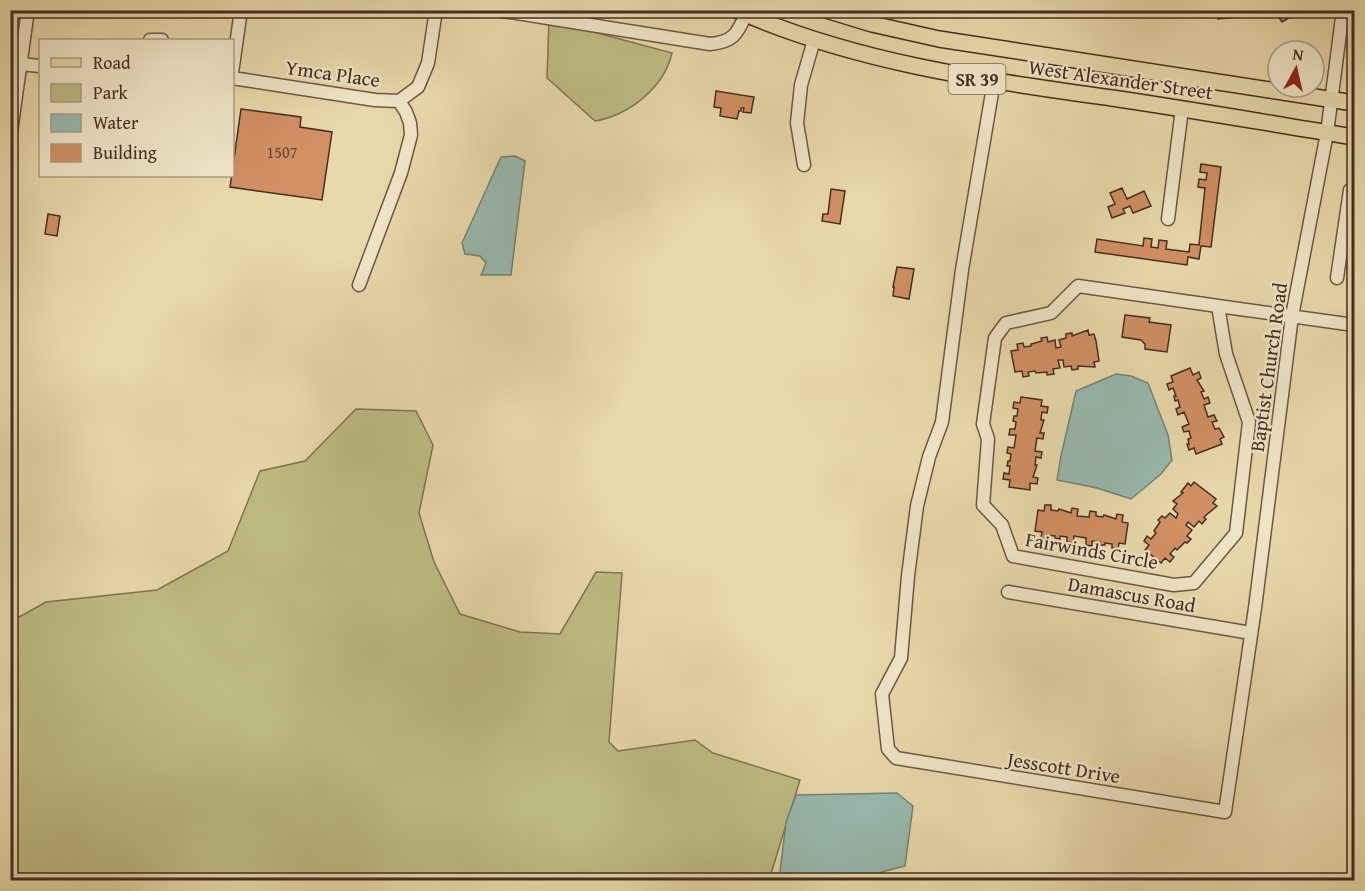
<svg xmlns="http://www.w3.org/2000/svg" width="1365" height="891" viewBox="0 0 1365 891" font-family="'Gentium Book Plus',serif">
  <style>
    .green { fill: #bebc83; stroke: #817452; stroke-width: 1.5 }
    .water { fill: #98b9af; stroke: #768177; stroke-width: 1.5 }
    .building { fill: #d19063; stroke: #442c22; stroke-width: 1.5 }
    .lines { fill: none; stroke-linecap: round; stroke-linejoin: round }
    .minor-casing { stroke: #6d5744; stroke-width: 15 }
    .major-casing { stroke: #442c22; stroke-width: 18 }
    .minor { stroke: #f0e6c8; stroke-width: 12 }
    .major { stroke: #e8d9aa; stroke-width: 15 }
    .labels { text-anchor: middle; dominant-baseline: central; stroke-width: 4.5; stroke-linejoin: round; paint-order: stroke }
    .number-label { font-size: 16px; fill: #674532 }
    .shield { fill: #f0e6c8; stroke: #786454; stroke-width: 1.5 }
    .shield-label { font-size: 18px; font-weight: bold; fill: #442c22 }
    .street-label { font-size: 20px; fill: #442c22; stroke: #f0e6c8 }
  </style>
  <rect width="100%" height="100%" fill="#e8d9aa"/>
  <filter id="stains"><feTurbulence type="fractalNoise" baseFrequency=".00333" numOctaves="4"/><feColorMatrix values="0 0 0 0 .2 0 0 0 0 .09 0 0 0 0 .02 0 0 0 .5 -.17"/></filter>
  <radialGradient id="worn" r=".72"><stop offset=".6" stop-color="#630" stop-opacity="0"/><stop offset="1" stop-color="#630" stop-opacity=".3"/></radialGradient>
  <path class="green" d="M549 20 672 53C664 88 629 115 595 121L547 78Z
    M356 409 416 411 433 445 419 513 434 562 460 614 520 632 560 634 596 572 622 573 609 742 618 751 695 740 713 753 800 780 769 880H11L10 622 46 602 157 590 228 551 260 471 305 461Z"/>
  <path class="water" d="M515 156 525 161 511 275H481L486 263 480 256 465 254 462 243 501 157Z
    M1116 374 1131 376 1148 383 1168 435 1172 460 1161 474 1131 499 1097 488 1057 480 1061 456 1076 391Z
    M897 793 913 806 905 866 852 880H779L786 822 796 795Z"/>
  <path class="building" d="M1219 10H1239V17L1218 19Z
    M1274 10H1292L1294 15 1282 22Z
    M716 91 754 97 751 113 743 112 744 108H741V111H739L737 119 720 116 721 108 714 107Z
    M241 109 301 117 300 127 332 132 322 200 230 187Z
    M1201 164 1221 167 1211 247 1201 246 1199 259 1188 257 1187 265 1095 252 1097 239 1143 246 1144 238 1152 239 1151 247 1158 248 1159 240 1167 241 1166 249 1189 252 1190 244 1199 245 1205 188 1198 187 1199 179 1206 180 1207 173 1200 172Z
    M1122 188 1127 199 1144 191 1151 206 1133 213 1130 206 1123 209 1125 213 1112 218 1108 207 1115 204 1110 193Z
    M831 189 845 191 840 224 822 221 823 214H828Z
    M48 214 60 216 57 236 45 234Z
    M897 267 914 269 909 299 893 296 894 287H893Z
    M1125 315 1150 318 1149 322 1171 325 1167 352 1145 349V344L1141 340 1122 337Z
    M1088 330 1089 335 1094 334 1096 341 1099 361 1094 362 1095 367 1078 366V369L1072 370 1071 366 1064 367 1063 360H1058L1060 368 1053 369 1054 374 1047 375V372L1036 373 1035 371 1028 372 1029 376 1023 377 1022 371 1015 372 1011 351 1018 350 1017 344 1023 343 1024 347 1031 346V344L1042 341 1041 338 1047 337 1048 342 1055 340 1056 348 1061 347 1059 340 1066 338V334L1072 333V336Z
    M1190 368 1193 375 1199 372 1201 378 1197 380 1204 391 1201 392 1204 399 1208 397 1210 403 1204 405 1208 417 1214 415 1217 421 1212 422 1215 429 1219 428 1224 437 1220 439 1222 444 1196 454 1194 448 1189 450 1187 444H1189L1188 439 1191 438 1189 431 1184 432 1182 427 1189 424 1184 412 1178 415 1176 409 1180 407 1178 400 1175 401 1174 396H1176L1173 388 1169 390 1167 384 1173 382 1171 376Z
    M1021 397 1042 400 1041 406 1048 407 1047 413 1042 412 1041 420H1044L1040 433H1044L1043 439 1037 438 1035 451 1042 452 1041 458 1036 457 1035 465H1037L1033 477 1038 478 1037 484 1030 483V490L1009 487 1010 480 1003 479 1004 473 1009 474 1010 466H1007L1008 461H1010L1011 454 1007 453 1008 447 1014 448 1016 435H1009L1010 429H1015L1016 422 1013 421 1014 416H1017L1018 409 1013 408 1014 402 1020 403Z
    M1194 482 1216 499 1213 503 1217 506 1204 517 1206 519 1202 524 1199 521 1194 527 1188 522 1186 525 1192 530 1187 536 1191 539 1187 543 1185 542 1177 550 1175 548 1170 554 1174 557 1170 562 1165 558 1161 563 1145 550 1149 545 1144 541 1147 536 1151 539 1156 533 1154 531 1160 522 1158 520 1162 516 1165 518 1170 513 1176 518 1178 514 1173 509 1177 504 1173 501 1183 493 1181 492 1188 483 1191 486Z
    M1045 505H1051V510L1058 511 1059 509 1071 513 1072 508 1078 509 1077 516 1089 517 1090 511 1096 512V516L1103 517 1104 515 1116 519 1117 514 1123 515 1122 522 1128 523 1125 544 1119 543 1118 549 1112 548V544L1105 543V545H1100V542L1092 541V546L1086 545V538L1074 536 1073 543 1067 542V537L1060 536V539L1055 538V536L1047 535V539L1041 538 1042 532 1035 531 1038 510 1044 511Z"/>
  <g class="lines">
    <g class="minor-casing">
      <path id="minor" d="M497 10 710 44C736 42 738 31 748 10
        M150 40H162
        M10 63 40 66
        M232 73 241 10
        M232 78 375 100 399 101 418 87 428 63 436 10
        M994 81 962 270 942 422 929 457 917 506 908 576 901 658 882 694 888 749 896 758 1225 812 1255 608 1292 316 1327 133 1343 10
        M10 139 28 10
        M804 165 797 123 801 85 814 40
        M1168 219 1182 109
        M1337 278 1350 190 1354 191
        M359 285 401 173 411 135 410 123 406 112 399 101
        M1078 286 1218 306 1226 354 1249 422 1236 533 1194 583 1174 585 1013 556 1002 525 983 505 988 439 983 424 995 338 1006 323 1051 313Z
        M1218 306 1354 325
        M1008 592 1251 633"/>
    </g>
    <g class="major-casing">
      <path id="major" d="M736 10C856 63 984 80 1112 98 1193 110 1274 124 1354 137
        M826 10 872 24 939 39 1354 103"/>
    </g>
    <use href="#minor" class="minor"/>
    <use href="#major" class="major"/>
  </g>
  <g class="labels">
    <g class="number-label">
      <text x="282" y="152">1507</text>
    </g>
    <rect class="shield" x="948.5" y="64" width="57" height="30" rx="4.5"/>
    <g class="shield-label">
      <text x="977" y="79">SR 39</text>
    </g>
    <g class="street-label">
      <text transform="translate(333 73) rotate(8)">Ymca Place</text>
      <text transform="translate(1121 79) rotate(8)">West Alexander Street</text>
      <text transform="translate(1268 367) rotate(-82)">Baptist Church Road</text>
      <text transform="translate(1092 550) rotate(10)">Fairwinds Circle</text>
      <text transform="translate(1132 594) rotate(10)">Damascus Road</text>
      <text transform="translate(1064 767) rotate(9)">Jesscott Drive</text>
    </g>
  </g>
  <rect width="1365" height="891" fill="none" stroke="#e8d9aa" stroke-width="36"/>
  <rect x="12" y="12" width="1341" height="867" fill="none" stroke="#442c22" stroke-width="3"/>
  <rect x="18" y="18" width="1329" height="855" fill="none" stroke="#442c22" stroke-width="1.5"/>
  <rect x="39" y="39" width="195" height="138" fill="#f0e6c8" stroke="#ab9c86" stroke-width="1.5"/>
  <rect x="51" y="58" width="30" height="9" fill="#e8d9aa" stroke="#ab9c86" stroke-width="1.5"/>
  <text x="93" y="69" font-size="18" fill="#442c22">Road</text>
  <rect x="51" y="84" width="30" height="18" fill="#bebc83" stroke="#ab9c86" stroke-width="1.5"/>
  <text x="93" y="99" font-size="18" fill="#442c22">Park</text>
  <rect x="51" y="114" width="30" height="18" fill="#98b9af" stroke="#ab9c86" stroke-width="1.5"/>
  <text x="93" y="129" font-size="18" fill="#442c22">Water</text>
  <rect x="51" y="144" width="30" height="18" fill="#d19063" stroke="#ab9c86" stroke-width="1.5"/>
  <text x="93" y="159" font-size="18" fill="#442c22">Building</text>
  <g transform="translate(1296 69) rotate(8)"><circle r="28" fill="#f0e6c8" stroke="#ab9c86" stroke-width="1.5"/>
  <path d="M0-4.5L10 22L0 15L-10 22Z" fill="#8f2418"/>
  <text y="-9" font-size="16" font-weight="bold" text-anchor="middle" fill="#442c22">N</text>
  </g>
  <rect width="100%" height="100%" filter="url(#stains)"/>
  <rect width="100%" height="100%" fill="url(#worn)"/>
</svg>
